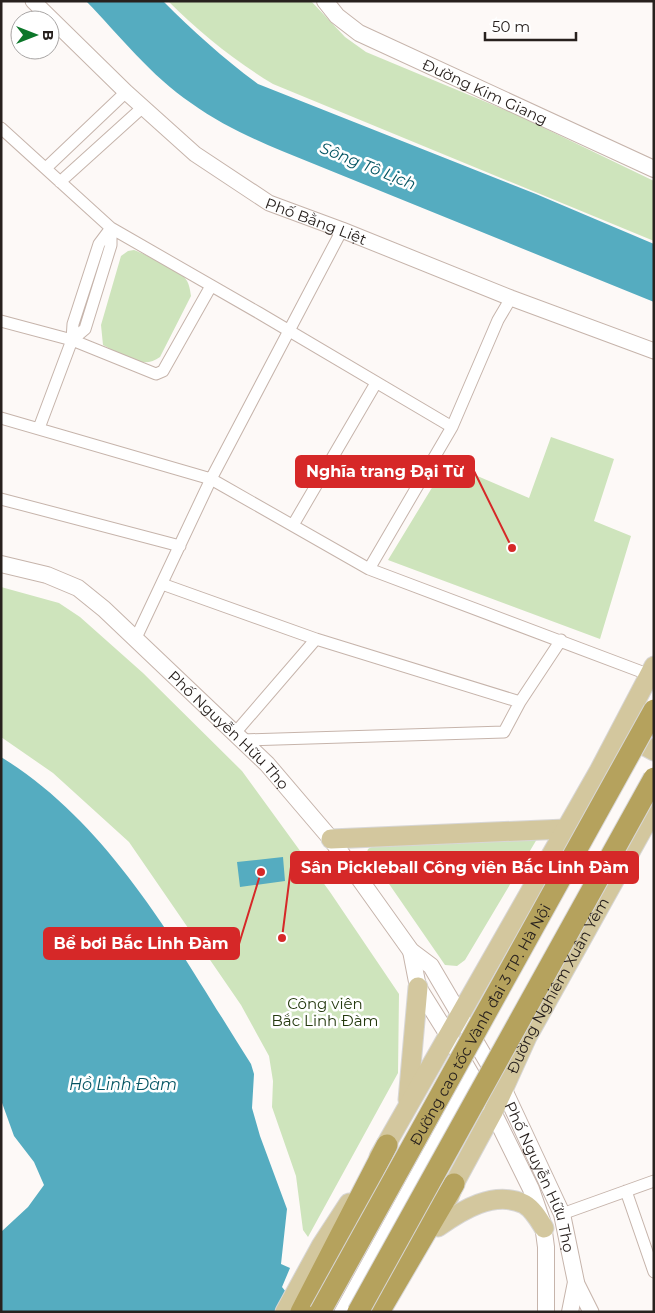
<svg xmlns="http://www.w3.org/2000/svg" width="655" height="1313" viewBox="0 0 655 1313" font-family="Montserrat,sans-serif">
  <style>
    .green { fill: #cee4bc }
    .water { fill: #55acc0 }
    .lines { fill: none; stroke-linecap: round; stroke-linejoin: round }
    .minor-casing { stroke: #c6b4ab; stroke-width: 13 }
    .tertiary-casing { stroke: #c6b4ab; stroke-width: 17 }
    .secondary-casing { stroke: #c6b4ab; stroke-width: 18 }
    .primary-casing { stroke: #d8d7d6; stroke-width: 21 }
    .motorway-casing { stroke: #d8d7d6; stroke-width: 23 }
    .minor { stroke: #fff; stroke-width: 11 }
    .tertiary { stroke: #fff; stroke-width: 15 }
    .secondary { stroke: #fff; stroke-width: 16 }
    .primary { stroke: #d3c79e; stroke-width: 19 }
    .motorway { stroke: #b5a25d; stroke-width: 21 }
    .motorway-bridge-casing { stroke: #d8d7d6; stroke-width: 23; stroke-linecap: butt }
    .motorway-bridge { stroke: #b5a25d; stroke-width: 21 }
    .labels { text-anchor: middle; dominant-baseline: central; stroke-width: 5; stroke-linejoin: round; paint-order: stroke }
    .street-label { font-size: 15px; fill: #28211e; stroke: #fff }
    .park-label { font-size: 15px; fill: #24390e; stroke: #fff }
    .water-label { font-size: 16px; font-style: italic; fill: #055563; stroke: #fff }
    .leader { fill: none; stroke: #d62828; stroke-width: 2 }
    .callout-dot { fill: #d62828; stroke: #fff; stroke-width: 2 }
    .callout { fill: #d62828; stroke: #d62828; stroke-width: 2 }
    .callout-label { font-size: 16px; text-anchor: middle; font-weight: bold; fill: #fff }
  </style>
  <rect width="100%" height="100%" fill="#fdf9f7"/>
  <path class="green" d="M168 1H311L345 37 366 52 515 114 654 181V241L273 84C235 61 200 33 168 1Z
    M134 250C145 254 175 269 184 277 189 282 190 289 191 296L160 357C142 371 120 353 103 345L101 325 121 256 128 251Z
    M551 437 614 459 594 521 631 536 600 639 388 560 447 463 529 498Z
    M1 587 59 603 80 617 143 673 242 771 330 892 399 994 398 1073 308 1237 303 1230 296 1176 272 1107 273 1081 269 1056 241 1005 129 842 53 773 1 737Z
    M537 839 465 960 457 966 445 965 367 852 368 849 373 846Z"/>
  <path class="water" d="M86 1H163C193 31 224 59 258 84L536 194 654 244V302L282 151C249 137 220 124 191 103 151 76 120 36 86 1Z
    M1 757C114 826 182 956 251 1064L254 1074 252 1108 260 1136 287 1209 281 1264 290 1268 282 1287 302 1312H1V1232L28 1207 44 1185 34 1162 14 1136 1 1100Z
    M283 857 285 881 240 887 237 862Z"/>
  <g class="lines">
    <g class="minor-casing">
      <path id="minor" d="M1 128 111 228 259 313 452 427
        M46 168 126 92
        M60 182 143 107
        M1 321 72 340 156 374 163 371 211 286
        M72 340 85 329 111 245V228
        M1 418 211 479 369 569 650 675
        M39 428 72 340 73 324 99 244 111 228
        M1 499 180 546
        M293 525 376 383
        M369 569 452 427 498 320 511 298
        M162 584 316 639 520 702
        M135 640 211 479 342 230
        M235 733 316 639
        M242 740 504 732 520 702 561 640
        M626 1191 654 1272
        M562 1214 654 1181
        M340 1312 471 1074"/>
    </g>
    <g class="tertiary-casing">
      <g id="tertiary">
        <path id="s1" d="M33 1 126 92 195 154 269 203 342 230 511 298 654 351"/>
        <path d="M576 1282 591 1312"/>
      </g>
    </g>
    <g class="secondary-casing">
      <g id="secondary">
        <path id="s2" d="M325 1 337 16 359 33 654 169"/>
        <path id="s3" d="M1 564 47 575 78 588 104 609 267 764 331 839 411 951 431 966 504 1090 562 1214 576 1282 570 1312"/>
        <path d="M411 951 418 987 448 1035 493 1112 531 1189 542 1221 544 1232 546 1247V1312"/>
      </g>
    </g>
    <g class="primary-casing">
      <g id="primary">
        <path d="M623 734 654 751"/>
        <path d="M331 839 565 829"/>
        <path d="M408 1100 418 987"/>
        <path d="M379 1157 599 771 654 666"/>
        <path id="s4" d="M449 1197 454 1184 493 1112 527 1037 654 809"/>
        <path d="M438 1227C462 1210 494 1190 524 1204 533 1209 539 1220 544 1228"/>
        <path d="M285 1312 321 1246 349 1203"/>
      </g>
    </g>
    <g class="motorway-casing">
      <path id="motorway" d="M301 1312 387 1145
        M379 1312 454 1184"/>
    </g>
    <use href="#minor" class="minor"/>
    <use href="#tertiary" class="tertiary"/>
    <use href="#secondary" class="secondary"/>
    <use href="#primary" class="primary"/>
    <use href="#motorway" class="motorway"/>
    <g class="motorway-bridge-casing">
      <g id="motorway-bridge">
        <path id="s5" d="M320 1312 654 710"/>
        <path d="M358 1312 654 778"/>
      </g>
    </g>
    <use href="#motorway-bridge" class="motorway-bridge"/>
  </g>
  <g class="labels">
    <g class="street-label">
      <text stroke="none"><textPath href="#s2" startOffset="186">Đường Kim Giang</textPath></text>
      <text stroke="none"><textPath href="#s1" startOffset="362">Phố Bằng Liệt</textPath></text>
      <text stroke="none"><textPath href="#s3" startOffset="288">Phố Nguyễn Hữu Thọ</textPath></text>
      <text stroke="none"><textPath href="#s4" startOffset="238">Đường Nghiêm Xuân Yêm</textPath></text>
      <text stroke="none"><textPath href="#s5" startOffset="329">Đường cao tốc Vành đai 3 TP. Hà Nội</textPath></text>
      <text stroke="none"><textPath href="#s3" startOffset="839">Phố Nguyễn Hữu Thọ</textPath></text>
    </g>
    <g class="park-label">
      <text x="325" y="1003">Công viên<tspan x="325" dy="17">Bắc Linh Đàm</tspan></text>
    </g>
    <g class="water-label">
      <text transform="translate(368 166) rotate(22)">Sông Tô Lịch</text>
      <text x="123" y="1084">Hồ Linh Đàm</text>
    </g>
  </g>
  <path class="leader" d="M512 548L474 471M282 938L291 867M261 872L239 944"/>
  <g class="callout-dot">
    <circle cx="512" cy="548" r="5"/>
    <circle cx="282" cy="938" r="5"/>
    <circle cx="261" cy="872" r="5"/>
  </g>
  <g class="callout">
    <rect x="296" y="456" width="178" height="31" rx="5"/>
    <rect x="291" y="852" width="347" height="31" rx="5"/>
    <rect x="44" y="928" width="195" height="31" rx="5"/>
  </g>
  <g class="callout-label">
    <text x="385" y="477">Nghĩa trang Đại Từ</text>
    <text x="465" y="873">Sân Pickleball Công viên Bắc Linh Đàm</text>
    <text x="141" y="949">Bể bơi Bắc Linh Đàm</text>
  </g>
  <rect width="655" height="1313" fill="none" stroke="#28211e" stroke-width="5"/>
  <g transform="translate(35 35) rotate(90)"><circle r="24" fill="#ffffff" stroke="#a9a6a5"/>
  <path d="M0-4L9 19L0 12L-9 19Z" fill="#0c772a"/>
  <text y="-8" font-size="14" font-weight="bold" text-anchor="middle" fill="#28211e">B</text>
  </g>
  <path d="M485 32v8h91v-8" fill="none" stroke="#28211e" stroke-width="2.5"/>
  <text x="492" y="32" font-size="15" fill="#28211e" stroke="#ffffff" stroke-width="4" paint-order="stroke">50 m</text>
</svg>
